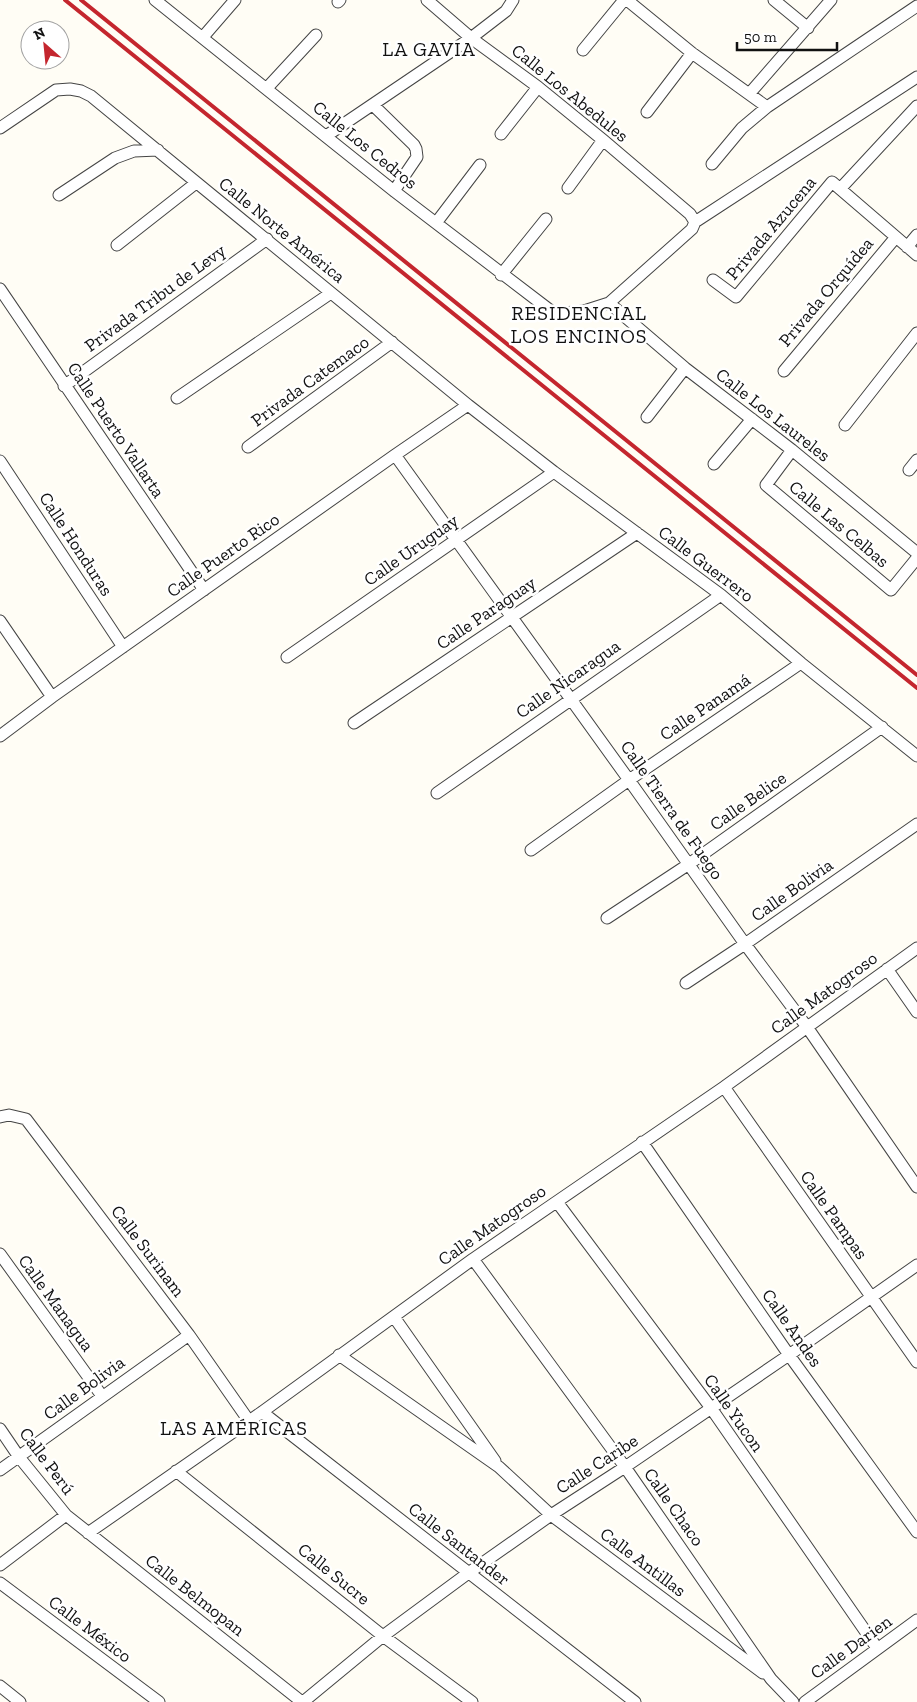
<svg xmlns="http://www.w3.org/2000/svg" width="917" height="1702" viewBox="0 0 917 1702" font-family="'Zilla Slab',serif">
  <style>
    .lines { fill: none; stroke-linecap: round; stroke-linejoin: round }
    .minor-casing { stroke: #444; stroke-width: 13 }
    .minor { stroke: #fff; stroke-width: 11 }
    .rail { stroke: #c4262e; stroke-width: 4 }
    .labels { text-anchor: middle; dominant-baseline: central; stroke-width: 5; stroke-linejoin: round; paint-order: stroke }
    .street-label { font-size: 18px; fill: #111; stroke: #fff }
    .quarter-label { font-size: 20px; letter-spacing: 1px; fill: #111; stroke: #fff }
  </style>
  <rect width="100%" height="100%" fill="#fffdf5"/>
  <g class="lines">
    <g class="minor-casing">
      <path id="minor" d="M155 0 394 191 555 314 584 311 609 303 692 229 695 222 690 214 603 140 538 87 471 38 427 0
        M627 0 692 53 767 107
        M774 0 808 28
        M338 2 340 0
        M203 37 235 0
        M583 50 624 0
        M267 88 316 35
        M749 94 831 0
        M373 105 414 145 416 149 417 157 394 191
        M647 112 692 53
        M0 128 56 90 70 89 81 91 91 96 468 405 554 472 721 595 801 663 917 756
        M501 134 538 87
        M326 136 471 38 506 11 513 0
        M712 164 742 128 767 107 917 6
        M568 188 603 140
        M840 189 917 106
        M59 195 115 158 134 151 158 150
        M695 222 917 77
        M436 223 480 165
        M117 245 196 183
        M907 247 917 235
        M501 275 546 219
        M713 280 736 297 832 182 917 255
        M0 289 204 590
        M609 303 685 368 792 450 917 553
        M784 371 896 237
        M64 386 267 239
        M177 398 331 293
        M647 417 685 368
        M845 425 917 333
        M248 447 392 342
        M792 450 766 485 891 590 917 558
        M395 455 629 780 745 944 807 1027 917 1187
        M0 461 123 647
        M714 464 752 419
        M909 470 917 460
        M0 621 52 697
        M287 657 554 472
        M354 723 637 533
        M0 736 52 697 395 455 468 405
        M437 793 721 595
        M531 850 629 780 801 663
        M607 918 689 864 882 727
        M887 969 917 1012
        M686 983 745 944 917 824
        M724 1087 917 1362
        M0 1117 9 1115 26 1119 189 1335 249 1421
        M642 1142 789 1355 917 1532
        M557 1202 711 1408 877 1648
        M0 1254 102 1396
        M473 1259 625 1467 771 1679 793 1702
        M394 1317 495 1461
        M339 1355 499 1467 551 1515 763 1673
        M262 1412 635 1702
        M0 1429 19 1457 66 1515 302 1702
        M0 1470 189 1335
        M176 1471 383 1636 472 1702
        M88 1533 262 1412 473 1259 724 1087 917 948
        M0 1565 66 1515
        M0 1583 159 1702
        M0 1686 20 1702
        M303 1702 383 1636 467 1574 551 1515 625 1467 789 1355 917 1265
        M805 1702 917 1620"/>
    </g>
    <use href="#minor" class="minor"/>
    <path class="rail" d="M65 0 917 688
      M81 0 917 675"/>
  </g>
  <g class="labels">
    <g class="street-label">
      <text transform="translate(570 93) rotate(39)">Calle Los Abedules</text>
      <text transform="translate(365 145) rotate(39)">Calle Los Cedros</text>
      <text transform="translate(771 228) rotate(-50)">Privada Azucena</text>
      <text transform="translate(282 230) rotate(39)">Calle Norte América</text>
      <text transform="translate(826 292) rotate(-50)">Privada Orquídea</text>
      <text transform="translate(155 298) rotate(-36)">Privada Tribu de Levy</text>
      <text transform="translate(310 381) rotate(-36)">Privada Catemaco</text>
      <text transform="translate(773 415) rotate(38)">Calle Los Laureles</text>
      <text transform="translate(116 430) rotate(56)">Calle Puerto Vallarta</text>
      <text transform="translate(839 524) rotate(40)">Calle Las Celbas</text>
      <text transform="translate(76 544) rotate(57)">Calle Honduras</text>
      <text transform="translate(411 550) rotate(-35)">Calle Uruguay</text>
      <text transform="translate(223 555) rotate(-35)">Calle Puerto Rico</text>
      <text transform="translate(706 564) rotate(37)">Calle Guerrero</text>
      <text transform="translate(486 613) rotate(-34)">Calle Paraguay</text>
      <text transform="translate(568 679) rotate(-35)">Calle Nicaragua</text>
      <text transform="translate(705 707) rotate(-34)">Calle Panamá</text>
      <text transform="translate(748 801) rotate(-35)">Calle Belice</text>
      <text transform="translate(672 810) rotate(55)">Calle Tierra de Fuego</text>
      <text transform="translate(792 890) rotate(-35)">Calle Bolivia</text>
      <text transform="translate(824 993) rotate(-36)">Calle Matogroso</text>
      <text transform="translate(834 1215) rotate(55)">Calle Pampas</text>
      <text transform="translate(492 1225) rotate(-35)">Calle Matogroso</text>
      <text transform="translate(148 1251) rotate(53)">Calle Surinam</text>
      <text transform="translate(56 1303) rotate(54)">Calle Managua</text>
      <text transform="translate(792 1328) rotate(55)">Calle Andes</text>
      <text transform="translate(84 1388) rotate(-36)">Calle Bolivia</text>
      <text transform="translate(734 1413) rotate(55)">Calle Yucon</text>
      <text transform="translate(47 1461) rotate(53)">Calle Perú</text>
      <text transform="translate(597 1464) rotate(-33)">Calle Caribe</text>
      <text transform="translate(674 1507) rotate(55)">Calle Chaco</text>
      <text transform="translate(459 1544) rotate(38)">Calle Santander</text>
      <text transform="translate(643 1562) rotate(37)">Calle Antillas</text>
      <text transform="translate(334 1574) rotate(39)">Calle Sucre</text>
      <text transform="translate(195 1595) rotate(38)">Calle Belmopan</text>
      <text transform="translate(90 1629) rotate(37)">Calle México</text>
      <text transform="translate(851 1647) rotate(-36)">Calle Darien</text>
    </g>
    <g class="quarter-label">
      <text x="429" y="49">LA GAVIA</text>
      <text x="579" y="313">RESIDENCIAL<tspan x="579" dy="23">LOS ENCINOS</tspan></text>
      <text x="234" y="1428">LAS AMÉRICAS</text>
    </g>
  </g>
  <g transform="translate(45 45) rotate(333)"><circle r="24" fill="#ffffff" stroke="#a0a0a0"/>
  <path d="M0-4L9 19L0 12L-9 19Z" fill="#c4262e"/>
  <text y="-8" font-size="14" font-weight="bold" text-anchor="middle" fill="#111111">N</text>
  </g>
  <path d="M737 42v8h100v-8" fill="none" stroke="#111111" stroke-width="2.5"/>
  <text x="744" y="42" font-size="15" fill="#111111" stroke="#ffffff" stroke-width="4" paint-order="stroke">50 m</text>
</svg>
